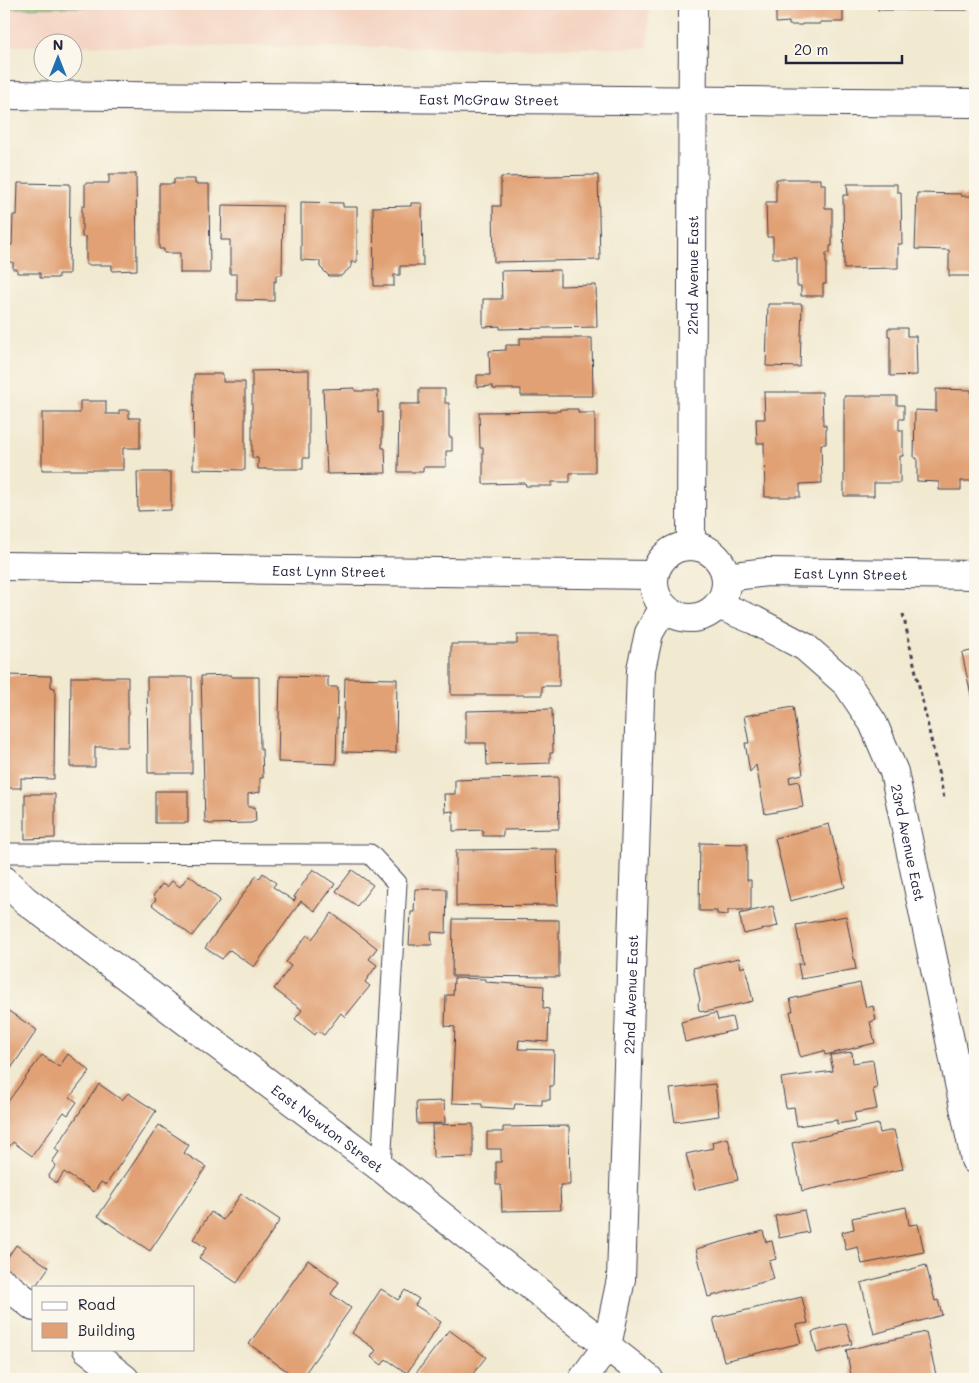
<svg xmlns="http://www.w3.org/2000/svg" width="979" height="1383" viewBox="0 0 979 1383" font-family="Mali,sans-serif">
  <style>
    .built { fill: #f4d3c1 }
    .green { fill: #91c779; stroke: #5a745a }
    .building { fill: #e1a175 }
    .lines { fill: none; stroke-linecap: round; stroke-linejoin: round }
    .lane-casing { stroke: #414051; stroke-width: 21 }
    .street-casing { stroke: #414051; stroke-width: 30 }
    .path { stroke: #414051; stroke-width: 3; stroke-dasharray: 4 4; stroke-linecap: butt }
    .lane { stroke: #fff; stroke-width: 19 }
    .street { stroke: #fff; stroke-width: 28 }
    .labels { text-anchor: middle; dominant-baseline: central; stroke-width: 4; stroke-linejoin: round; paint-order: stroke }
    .street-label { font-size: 14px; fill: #22223b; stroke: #fbf7ec }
  </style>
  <rect width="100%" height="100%" fill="#fbf7ec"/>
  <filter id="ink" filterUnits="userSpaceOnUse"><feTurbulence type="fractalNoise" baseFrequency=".02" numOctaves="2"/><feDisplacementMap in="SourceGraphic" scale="10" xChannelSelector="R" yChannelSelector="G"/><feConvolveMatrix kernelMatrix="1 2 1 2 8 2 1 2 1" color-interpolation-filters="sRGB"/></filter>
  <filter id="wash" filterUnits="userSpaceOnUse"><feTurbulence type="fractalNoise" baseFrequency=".0096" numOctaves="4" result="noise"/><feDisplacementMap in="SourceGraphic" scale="20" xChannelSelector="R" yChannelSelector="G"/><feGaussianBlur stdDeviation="1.12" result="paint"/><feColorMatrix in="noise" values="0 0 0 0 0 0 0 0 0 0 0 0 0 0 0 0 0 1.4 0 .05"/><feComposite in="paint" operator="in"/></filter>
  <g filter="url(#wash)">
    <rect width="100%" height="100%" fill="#f1e9d0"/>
    <path class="built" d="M4 4H649L648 38V46L639 48 73 46 72 42H42V46H4Z"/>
    <path class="green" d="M10 4H194V5L10 8Z"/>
    <g id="blocks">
      <path class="building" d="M776 4H843V22H820V24H802V25H789V22L776 23Z
        M878 4H967V10H878Z
        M109 174H136L137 270 112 271V265H86V237H82V206H85V183H109Z
        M598 175 600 260 494 262 493 206H501V177Z
        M174 179H195V184H209L210 273H180V253H164V249H159V184H174Z
        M776 179H821V184H825V208H832V246H830V253H826V284H823V296H801V286H797V258H773V237H767L766 202H776Z
        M18 183 70 184 69 274H58V278H40V273H17V269H13V262H4V245H12L13 215H17Z
        M847 184H897V192H901L902 244H898V268L844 269 843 195H848Z
        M917 193 961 194V196H975V276H949V250L915 249Z
        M301 202 343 203V207H357V262H351V267L341 276H329L320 267V261L301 260Z
        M411 203H422L423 266H400V275H394V286H374L373 207 411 206Z
        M222 205 283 206 282 275H276V282L274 281V301L237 300V274H230V240H221Z
        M560 270V286L596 285 597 327 500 329V326L483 327V299H502L501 271Z
        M768 304H802L800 367 766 366Z
        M888 328H907V336H916L917 375 890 376V336H888Z
        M520 338H592L593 396H521V389H493V386L477 387V375H490L489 351 506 350V345H520Z
        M309 370V458H303V469H258V458H252V371Z
        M194 374H223V382H245V470L193 469Z
        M355 388V391H378V413L382 412V448H385L386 473 327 474 323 389Z
        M419 389H445V403H449V437H452V451H446V467H423V472H398L399 404H419Z
        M936 389 971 390V410H974L975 481H961V490H939V482L917 481V458H914L915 410 936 411Z
        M764 392H822L823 425H826V444H821L822 483 800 484V497H765L764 443H757L756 419H765Z
        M844 396H897V405H904V419H899V430H903V456H900V483H874V496H844Z
        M80 401H106V414H119V410H129V418H140V448H123V470H42V413H80Z
        M560 409H578V413H595V473H570V482H552V486H526L525 483 483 484V448H480L479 412 560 411Z
        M137 472H171V510L138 511Z
        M517 635H559V686H542V695H451V644H517Z
        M975 650V709H974L962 653Z
        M4 675 51 676V687L55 688 54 779 21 778V788H4Z
        M231 675V677H259L260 749H262L263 778H260V792L248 794V807H255L256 821 251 823 210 824 205 822 201 676Z
        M280 676 328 677V687H338L336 764 278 762Z
        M71 677H128V747H95V767H70Z
        M147 677H192V773H148Z
        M345 678 397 679 396 753 343 752Z
        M793 707 803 774 789 777 790 783 799 781 803 807 765 814 756 765 750 772 745 743H749L744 716Z
        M552 709 553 753H550V763L487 765 486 743H466V711Z
        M558 777 559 829 503 830V836H483V830L453 831V811L445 812 444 794H455V780Z
        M155 791H188V823H155Z
        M25 794H55V838L25 839Z
        M829 824 845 887 790 901 775 838Z
        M700 843 747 844V880H751V910H728V915L717 914V911H699Z
        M557 849 558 905 456 906V850Z
        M313 869 335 884 315 911 301 901 254 967 230 950 222 959 205 948 256 876 259 879 263 873 276 883 273 887 294 901 296 898 294 897Z
        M352 870 373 885 357 906 336 891Z
        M189 875 220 900 192 936 152 905 156 899 153 896 162 884 167 887 172 881 180 887Z
        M415 889H447L446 933 431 932 432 945H409L411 912H414Z
        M773 906 778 926 744 934 739 914Z
        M332 913 377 948 369 959 377 965 365 982 370 986 345 1017 341 1013 324 1035 318 1031 315 1035 295 1019 302 1010 274 989 291 966 286 962 307 935 312 939Z
        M846 916 856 969 801 979 798 964H803L796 925Z
        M453 919 559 920V977L452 976Z
        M739 958 741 968 745 966 753 1001 705 1012 699 1010 698 1004 700 1000 693 968Z
        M454 978 485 979V982L544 986 543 1008 549 1009 548 1042 519 1040 518 1049 554 1050 553 1086H550V1100H542V1105L515 1104 514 1109 482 1107V1104L452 1103 455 1027 445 1026 446 995H453Z
        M860 983 866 1008 873 1006 876 1020 870 1022 875 1043 825 1055 824 1051 800 1057 790 1011H793L790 999Z
        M4 1008 37 1030 4 1079Z
        M716 1013 718 1020 732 1017 735 1030 685 1042 681 1022Z
        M852 1052 853 1063 873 1060 877 1088 873 1089 877 1109 854 1113 856 1121 837 1124V1120L797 1126 794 1107 786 1108 781 1078 833 1071 830 1055Z
        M68 1054 90 1071 70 1097 77 1102 68 1115 64 1112 32 1156 13 1142 4 1153V1107L42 1055 59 1067Z
        M99 1084 122 1100 128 1093 156 1111 106 1185 101 1182 94 1192 64 1172 57 1183 48 1177 56 1165 52 1162 59 1152 55 1149Z
        M715 1084 719 1116 675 1122 670 1089Z
        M444 1101 445 1123 417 1124 416 1102Z
        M473 1124V1157L433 1158 432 1125Z
        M878 1124 880 1133 894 1130 903 1169 802 1191 792 1143Z
        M159 1125 189 1145 184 1153 206 1167 150 1251 98 1216Z
        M569 1126 570 1185H560L561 1210 502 1211 501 1185H496V1162H501V1149H487V1132H503V1127Z
        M728 1138 738 1180 695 1190 686 1154 713 1148 712 1142Z
        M241 1194 280 1220 237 1283 199 1258 206 1248 193 1239 211 1212 223 1220Z
        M906 1207 909 1225 918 1224 924 1252 862 1264 858 1247 846 1250 842 1232 854 1229 852 1218Z
        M804 1210 809 1232 779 1238 775 1216Z
        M763 1231 766 1242 772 1241 776 1259 769 1261 774 1279 708 1297 696 1249Z
        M16 1245 49 1267 34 1288 4 1268V1263Z
        M308 1260 339 1282 331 1294 351 1308 301 1379H298L249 1344Z
        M926 1265 935 1301 938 1300 942 1315 874 1334 861 1283Z
        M381 1289 398 1300 405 1290 419 1299 415 1305 441 1322 407 1373 386 1359 382 1365 371 1357 376 1350 352 1333Z
        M802 1297 808 1323 796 1325 801 1343 724 1361 713 1318Z
        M846 1323 852 1344 817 1353 812 1332Z
        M449 1330 486 1357 469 1379H424L416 1373Z
        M926 1332 937 1379H852L846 1350Z"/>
    </g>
  </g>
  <g filter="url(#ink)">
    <use href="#blocks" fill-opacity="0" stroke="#414051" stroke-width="1"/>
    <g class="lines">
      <g class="lane-casing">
        <path id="lane" d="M4 853 370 854 397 883 381 1168"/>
      </g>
      <g class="street-casing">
        <g id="street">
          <path id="s1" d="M4 95 975 103"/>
          <path id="s2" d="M691 545 693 4"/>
          <circle cx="690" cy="582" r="36"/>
          <path id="s3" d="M4 566 654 575"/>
          <path id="s4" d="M726 577 767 572 975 575"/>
          <path id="s5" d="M718 605 754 620 805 647 847 684 873 723 894 772 975 1160"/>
          <path id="s6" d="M4 880 25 900 381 1168 649 1379"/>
          <path d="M4 1283 34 1307"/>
          <path d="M87 1349 125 1379"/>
          <path id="s7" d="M583 1379 607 1346 621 1279 641 669 649 633 664 607"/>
        </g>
      </g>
      <path class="path" d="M903 614 944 798"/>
      <use href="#lane" class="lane"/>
      <use href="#street" class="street"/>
    </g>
  </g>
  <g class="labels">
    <g class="street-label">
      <text stroke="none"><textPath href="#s1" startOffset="485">East McGraw Street</textPath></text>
      <text stroke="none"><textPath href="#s2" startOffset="270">22nd Avenue East</textPath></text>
      <text stroke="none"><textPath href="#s3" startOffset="325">East Lynn Street</textPath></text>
      <text stroke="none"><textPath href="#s4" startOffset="125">East Lynn Street</textPath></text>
      <text stroke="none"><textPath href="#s5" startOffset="325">23rd Avenue East</textPath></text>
      <text stroke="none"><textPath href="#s7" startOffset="394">22nd Avenue East</textPath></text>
      <text stroke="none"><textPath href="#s6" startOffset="408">East Newton Street</textPath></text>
    </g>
  </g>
  <rect width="979" height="1383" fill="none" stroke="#fbf7ec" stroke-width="20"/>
  <rect x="32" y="1286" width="162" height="65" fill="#fbf7ec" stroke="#a4a2a5"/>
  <rect x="42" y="1302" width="25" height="8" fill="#ffffff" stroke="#a4a2a5"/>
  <text x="78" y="1310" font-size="15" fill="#22223b">Road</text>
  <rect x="42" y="1323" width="25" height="15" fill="#e1a175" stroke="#a4a2a5"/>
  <text x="78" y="1336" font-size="15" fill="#22223b">Building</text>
  <g transform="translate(58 58)"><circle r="24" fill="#fbf7ec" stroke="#a4a2a5"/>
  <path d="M0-4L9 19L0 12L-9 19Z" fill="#1f6fb2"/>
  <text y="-8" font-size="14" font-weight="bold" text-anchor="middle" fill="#22223b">N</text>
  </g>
  <path d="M786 55v8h116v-8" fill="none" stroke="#22223b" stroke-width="2.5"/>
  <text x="794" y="55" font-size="15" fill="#22223b" stroke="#fbf7ec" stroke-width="4" paint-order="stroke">20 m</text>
</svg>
